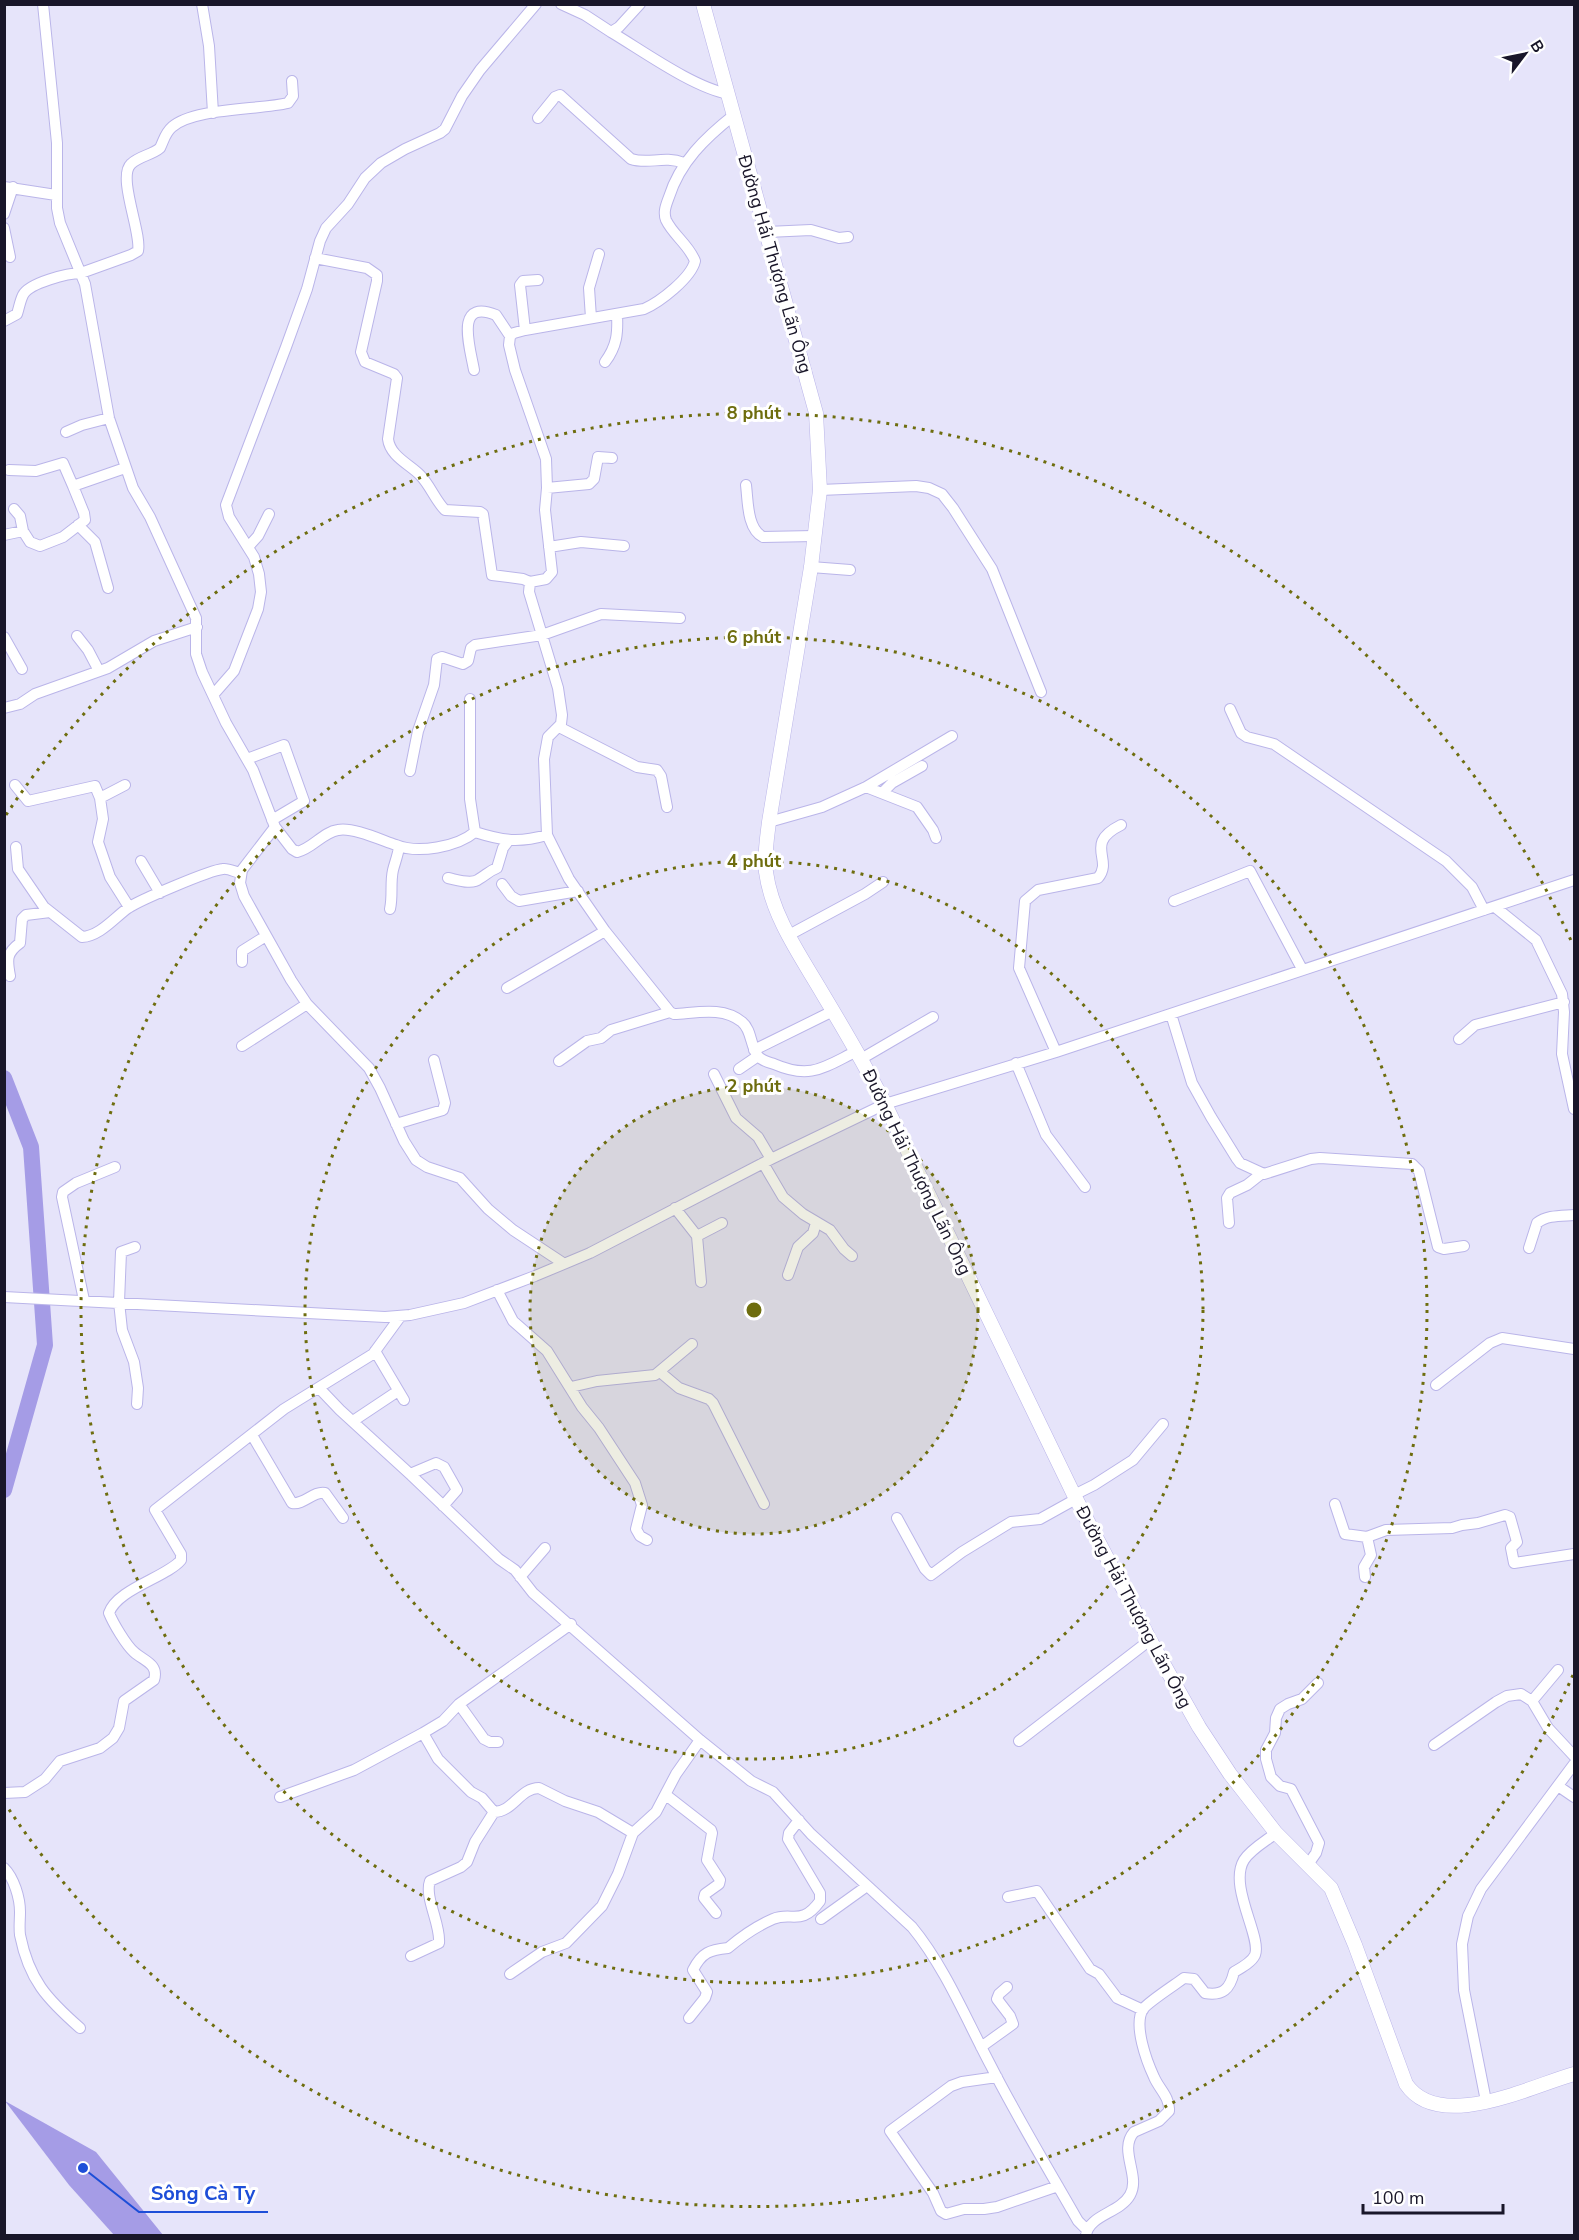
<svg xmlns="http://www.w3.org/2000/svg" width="1579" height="2240" viewBox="0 0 1579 2240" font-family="'Nunito Sans',sans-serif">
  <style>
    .water { fill: #a59ce6 }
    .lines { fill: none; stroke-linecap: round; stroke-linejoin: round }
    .river { stroke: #a59ce6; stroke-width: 16 }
    .street-casing { stroke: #bab5e9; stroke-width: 12 }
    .secondary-casing { stroke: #bab5e9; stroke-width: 15 }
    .street { stroke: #fff; stroke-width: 10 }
    .secondary { stroke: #fff; stroke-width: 14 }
    .ring { fill: none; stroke: #6e6d0e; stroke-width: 3; stroke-dasharray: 3 6 }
    .labels { text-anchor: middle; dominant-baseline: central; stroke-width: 6; stroke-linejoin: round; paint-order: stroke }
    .street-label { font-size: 18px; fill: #191629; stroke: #fff }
    .centre { fill: #6e6d0e; stroke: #fff; stroke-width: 3 }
    .ring-label { font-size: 18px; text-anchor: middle; font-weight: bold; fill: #6e6d0e; stroke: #fff; stroke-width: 6; stroke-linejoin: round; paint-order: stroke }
    .leader { fill: none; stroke: #1d4ed8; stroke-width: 2 }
    .callout-dot { fill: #1d4ed8; stroke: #fff; stroke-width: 2 }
    .callout-label { font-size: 20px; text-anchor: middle; font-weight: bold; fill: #1d4ed8; stroke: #fff; stroke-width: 6; stroke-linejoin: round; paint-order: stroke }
  </style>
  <rect width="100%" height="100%" fill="#e6e4fa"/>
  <path class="water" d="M5 2101 96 2152 163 2235H114L69 2185Z"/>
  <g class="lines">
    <path class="river" d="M4 1078 31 1147 45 1345 4 1490"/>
    <g class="street-casing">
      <path id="street" d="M43 4 57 143V208L60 223 85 284 109 418 133 488 150 517 196 618V654L202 672 226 723 253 770 275 827 242 870 240 883 244 896 291 980 307 1004 369 1068 380 1088 404 1141 416 1160 427 1167 460 1178 488 1209 513 1230 563 1263
        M202 4 209 46 213 113
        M561 4 585 15 611 32 619 27 640 4
        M611 32C643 51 694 88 729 94
        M734 115C705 138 680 162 669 197 666 205 663 212 666 220 673 235 689 245 695 261 691 278 660 302 644 309L525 330 514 333 510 336 509 345 515 370 546 459 547 488 545 510 552 572 546 579 530 582 529 592 558 688 562 715 561 724 548 737 544 759 547 835 569 879 605 931 670 1012 674 1014C696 1013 723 1006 742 1022 752 1030 750 1046 758 1056 762 1061 768 1062 774 1064 811 1080 824 1067 857 1051
        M538 118 555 97 560 95 631 159C649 165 663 155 684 163
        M4 187 56 195
        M4 214 13 187
        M4 228 10 257
        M767 232 811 230 839 238 848 237
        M315 258 367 268 377 275V281L361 352 365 362 394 374 397 378 388 439C390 456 409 464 420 475 430 485 435 500 445 510L480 512 483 514 492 575 523 579 530 582
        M591 318 589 288 599 254
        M4 321 17 314C19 308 20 301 23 295 29 283 68 273 81 273L131 255 138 251C142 233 117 177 131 164 139 156 152 155 160 148 164 140 165 133 172 127 193 108 258 110 288 103L293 96 292 81
        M525 330 520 285 523 281 538 280
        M605 362C617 346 618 333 617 314
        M474 370C470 347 454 298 496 315L510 336
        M66 432 82 425 109 418
        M9 470 36 471 63 463 73 486
        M746 485C748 501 747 529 763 537L814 536
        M547 488 589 484 594 479 598 457 612 458
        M820 490 916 486 929 488 942 494 953 508 992 569 1041 692
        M14 509 20 516 23 531
        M78 525 95 542 108 588
        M4 535 23 531 30 542 40 546 63 537 85 520 84 513 73 486 125 468
        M248 547 258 536 269 514
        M549 547 581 542 624 546
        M811 567 850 570
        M77 636 88 650 99 671
        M4 637 22 669
        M213 695 234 671 258 609 261 592 259 574 254 557 229 517 226 505 286 347 307 289 320 241 326 228 348 204 365 178 381 163 405 149 440 133 445 129 462 96 480 70 536 4
        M470 699V799L475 832
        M4 708 20 704 35 694 108 668 154 641 197 627
        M1230 709 1241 733 1247 737 1274 744 1446 861 1472 887 1484 910
        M559 727 637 767 657 770 661 776 667 807
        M247 759 284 745 304 801 272 820
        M410 771 418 731 434 685 437 659 442 657 463 664 468 661 471 648 475 645 542 635 601 614 680 618
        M15 785 28 801 95 786 100 798
        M125 785 100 798 103 819 98 842 110 877 129 907
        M866 787 917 807 933 830 936 838
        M883 792 892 783 922 766
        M769 822 822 807 866 787 952 736
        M275 827 292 849 297 852C312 849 323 832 338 830 353 827 381 840 396 845 418 854 457 847 475 832 503 841 519 843 547 835
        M16 847 18 869 44 907 82 937C100 936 114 918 128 908 140 900 210 870 223 869 228 868 235 872 240 873
        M141 861 160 893
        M448 878C458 880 472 885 479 879 486 875 489 871 497 868L503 848 509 840
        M502 884 511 896 519 901 578 891
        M1174 901 1250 871 1302 969
        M1495 907 1536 940 1562 994 1564 1012 1562 1054 1574 1109
        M390 909C393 896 390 883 393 870 395 862 398 855 399 847
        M789 935 865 894 883 882
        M242 962V951L266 936
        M10 976C7 960 6 953 20 943L22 919 26 915 50 912
        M507 988 605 931
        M1171 1014 1192 1083 1211 1117 1237 1159 1240 1163 1264 1174 1311 1159 1320 1158 1412 1164 1419 1171 1438 1247 1444 1249 1464 1246
        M1459 1039 1475 1025 1564 1002
        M242 1046 307 1004
        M754 1050 833 1011
        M1056 1052 1019 968 1025 901 1038 890 1098 878C1114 859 1083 844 1121 825
        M861 1059 933 1017
        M559 1061 587 1041 601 1038 611 1030 670 1012
        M1016 1063 1046 1135 1085 1187
        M739 1069 758 1056
        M714 1074 736 1118 758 1137 771 1159
        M396 1124 443 1110 445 1103 434 1060
        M763 1163 783 1197 803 1214 830 1230 844 1249 852 1256
        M675 1208 697 1236 701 1282
        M1229 1223 1227 1198 1230 1193 1247 1185 1261 1174
        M697 1236 722 1223
        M135 1247 121 1252 119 1302 122 1330 134 1362 138 1388 137 1404
        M1529 1248 1537 1223C1547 1215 1561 1216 1574 1215
        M788 1275 798 1247 813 1233 816 1223
        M497 1290 513 1321 547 1351 582 1407 599 1428 635 1483 642 1505 636 1529 640 1536 647 1540
        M4 1297 385 1317 410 1315 464 1303 535 1276 590 1253 771 1159 885 1104 1056 1052 1574 880
        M84 1300 62 1197 63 1192 76 1183 115 1167
        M375 1351 404 1400
        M660 1372 679 1388 709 1399 713 1403 764 1504
        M1436 1385 1490 1343 1502 1338 1574 1349
        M571 1387 597 1381 655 1375 692 1344
        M319 1388 340 1410 410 1474 499 1559 515 1570 533 1593 700 1740 751 1781 773 1792 811 1834 912 1927C945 1967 967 2021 991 2066 1018 2119 1049 2170 1078 2221L1087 2230
        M353 1421 398 1391
        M252 1435 292 1503C304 1505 313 1491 325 1493L343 1518
        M410 1474 436 1463 444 1467 457 1490 443 1506
        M1074 1495 1094 1485 1133 1460 1163 1424
        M1335 1504 1345 1534 1367 1537
        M897 1518 925 1569 931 1575 962 1552 1011 1522 1040 1519 1076 1499
        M520 1577 545 1548
        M1365 1577 1364 1567 1371 1555 1367 1537 1386 1530 1452 1528 1462 1525 1478 1523 1505 1515 1510 1517 1517 1542 1511 1548 1514 1563 1574 1554
        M1532 1701 1558 1670
        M459 1704 484 1739 490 1742H498
        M423 1733 438 1759 471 1792 482 1798 494 1812C513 1812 520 1788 539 1788L565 1801 598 1812 633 1833
        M1019 1741 1150 1640
        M1434 1745 1496 1702 1507 1696 1521 1694 1532 1701 1548 1728 1574 1756
        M1558 1786 1574 1797
        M4 1793 25 1792 45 1779 60 1761 100 1748 113 1738 119 1728 124 1701 154 1680C159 1664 144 1661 134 1652 126 1645 113 1623 109 1613 117 1589 167 1577 181 1560V1554L155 1510 284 1409 373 1354 400 1317
        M666 1795 711 1830 712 1833 707 1860 720 1880 719 1884 705 1894 704 1898 716 1913
        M280 1797 354 1770 423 1733 443 1721 459 1704 571 1624
        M1309 1863 1316 1853 1319 1843 1291 1789 1280 1786 1271 1777 1266 1759V1750L1275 1733 1276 1718 1280 1709 1288 1704 1302 1699 1318 1683
        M4 1868C14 1878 20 1898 20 1912 20 1920 19 1927 20 1935 29 1980 47 1999 80 2028
        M1008 1897 1037 1891 1090 1969 1099 1974 1117 1998 1143 2010
        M821 1919 867 1886
        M411 1956 439 1943C441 1925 424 1897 430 1881L461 1867 467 1862 475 1842 494 1812
        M510 1974 542 1952 566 1943 602 1906 618 1874 633 1833 656 1812 676 1774 700 1740
        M689 2018 705 1998 707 1992 693 1970C702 1952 710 1950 728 1948 741 1937 757 1926 773 1919 792 1911 801 1927 820 1901V1893L788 1839 789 1833 799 1820
        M981 2047 1013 2024 1010 2016 997 1999 999 1994 1007 1987
        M997 2077 962 2082 951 2086 890 2131 933 2193 941 2211 946 2214 964 2209H984L997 2207 1058 2186
        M1486 2101 1464 1990 1462 1944 1468 1916 1481 1889 1574 1764
        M1086 2235C1089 2215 1120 2213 1130 2195 1141 2176 1118 2150 1134 2132L1159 2121 1169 2111C1170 2097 1159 2089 1154 2077 1147 2062 1133 2025 1143 2009 1148 2002 1176 1984 1184 1978L1194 1979 1205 1993C1223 1996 1230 1989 1234 1972 1241 1968 1252 1962 1255 1955 1262 1937 1228 1886 1244 1860 1251 1849 1266 1841 1276 1833"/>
    </g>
    <g class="secondary-casing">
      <path id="secondary" d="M703 4 816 413 820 490 811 567 769 822C767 838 764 856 766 872 772 917 802 958 824 996 845 1031 866 1067 885 1104L1074 1495 1150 1640 1199 1727 1230 1774 1276 1833 1331 1888 1355 1945 1406 2084C1439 2133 1531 2086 1574 2074"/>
    </g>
    <use href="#street" class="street"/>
    <use href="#secondary" class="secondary"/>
  </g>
  <circle cx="754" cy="1310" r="224" fill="#6e6d0e" fill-opacity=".12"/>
  <g class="ring">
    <circle cx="754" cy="1310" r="224"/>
    <circle cx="754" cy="1310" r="449"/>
    <circle cx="754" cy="1310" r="673"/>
    <path d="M1573 1675A897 897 0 0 1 6 1805M6 815A897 897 0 0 1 1573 945"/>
  </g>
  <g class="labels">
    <g class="street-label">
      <text transform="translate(775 264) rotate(74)">Đường Hải Thượng Lãn Ông</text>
      <text transform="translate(917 1172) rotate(64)">Đường Hải Thượng Lãn Ông</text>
      <text transform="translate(1134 1607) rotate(62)">Đường Hải Thượng Lãn Ông</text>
    </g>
  </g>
  <circle cx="754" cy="1310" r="9" class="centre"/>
  <g class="ring-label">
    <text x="754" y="419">8 phút</text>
    <text x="754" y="643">6 phút</text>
    <text x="754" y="867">4 phút</text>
    <text x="754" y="1092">2 phút</text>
  </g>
  <path class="leader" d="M83 2168L139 2212H268"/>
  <circle class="callout-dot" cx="83" cy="2168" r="6"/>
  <g class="callout-label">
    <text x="203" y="2200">Sông Cà Ty</text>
  </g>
  <rect width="1579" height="2240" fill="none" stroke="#191629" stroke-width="12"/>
  <g transform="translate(1525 54) rotate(58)" stroke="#ffffff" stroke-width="4.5" paint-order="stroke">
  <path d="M0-4.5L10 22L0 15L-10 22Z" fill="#191629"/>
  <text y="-9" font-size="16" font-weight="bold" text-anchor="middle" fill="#191629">B</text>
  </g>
  <path d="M1363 2204v9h140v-9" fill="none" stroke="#191629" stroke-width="3"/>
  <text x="1372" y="2204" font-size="18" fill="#191629" stroke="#ffffff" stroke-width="4.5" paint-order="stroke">100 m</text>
</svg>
